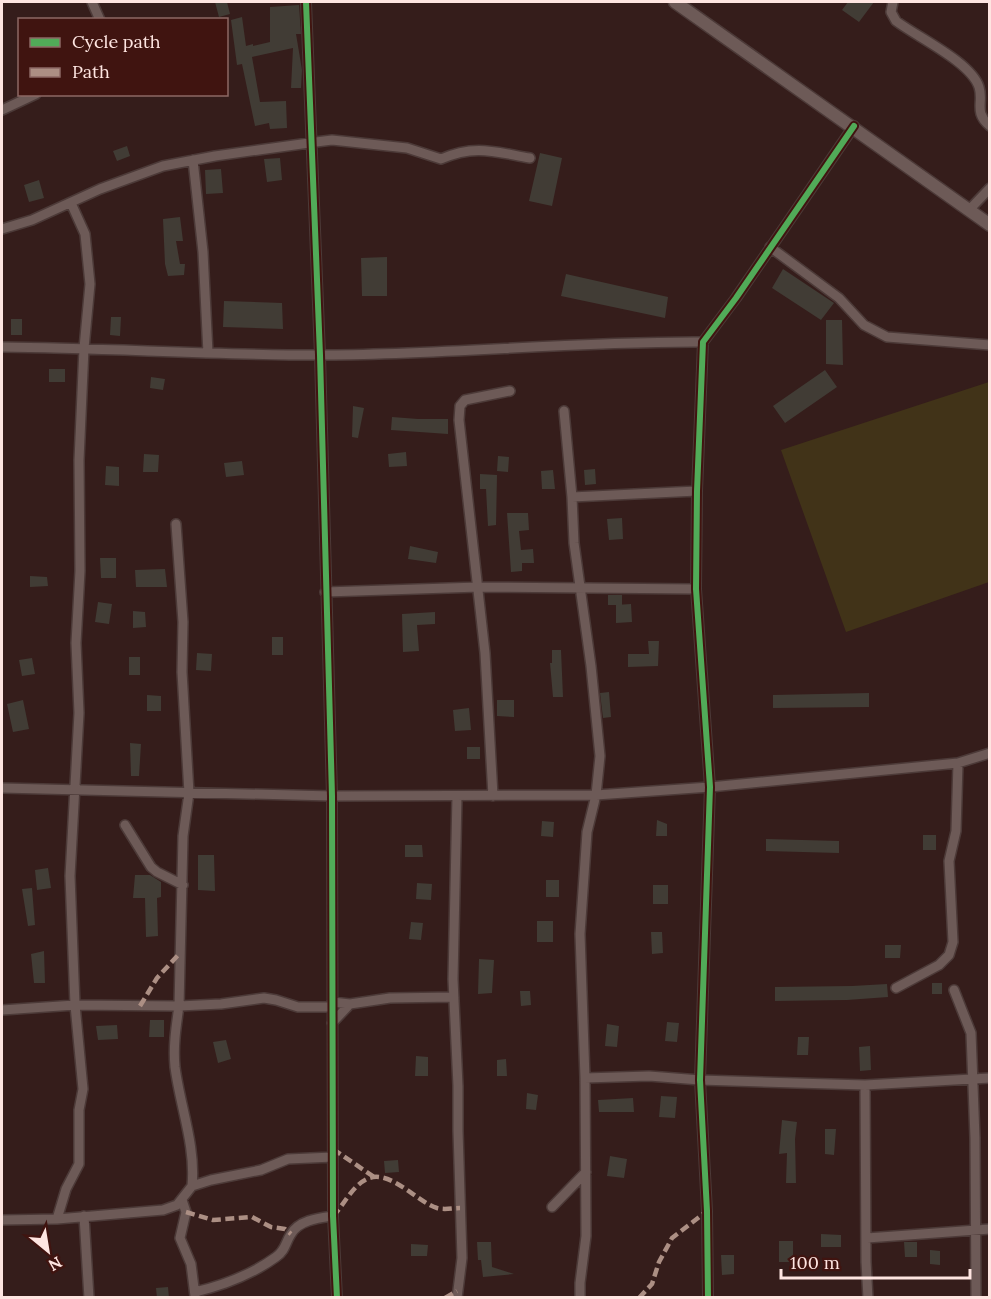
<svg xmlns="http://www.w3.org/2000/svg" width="991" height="1299" viewBox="0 0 991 1299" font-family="Lora,serif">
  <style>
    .green { fill: #413318 }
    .building { fill: #413c35 }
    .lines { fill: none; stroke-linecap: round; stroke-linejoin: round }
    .minor-casing { stroke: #4c3a38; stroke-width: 12 }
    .tertiary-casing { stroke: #4c3a38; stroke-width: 15 }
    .minor { stroke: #6d5a57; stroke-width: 9 }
    .tertiary { stroke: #6d5a57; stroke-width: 12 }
    .quiet { stroke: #ac8f84; stroke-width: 4.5; stroke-dasharray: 9 4.5; stroke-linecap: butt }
    .cycleway-casing { stroke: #401410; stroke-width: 10 }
    .cycleway { stroke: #51ab58; stroke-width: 6 }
  </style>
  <rect width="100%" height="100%" fill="#351d1b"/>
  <path class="green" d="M989 382V582L846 632 781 450Z"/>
  <path class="building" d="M215 2H227L230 14 219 17Z
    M848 2H874L859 22 842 10Z
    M299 5 301 34H296L302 70 301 88H291L293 48 252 57 260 102 286 101 287 128 270 129 269 123 255 126 242 64 237 65 231 20 242 17 246 46 253 44V46L270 42V7Z
    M127 146 130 156 117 161 113 151Z
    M540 153 562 158 552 206 529 201Z
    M280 158 282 180 267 182 264 159Z
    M221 169 223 193 206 194 205 170Z
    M39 180 44 198 29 202 24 185Z
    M180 217 183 241H176L180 264H185L184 275 168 276 165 264 163 219Z
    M387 257V296H362L361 258Z
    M783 269 834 303 821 320 772 288Z
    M566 274 668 297 665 318 561 296Z
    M224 301 282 303 283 329 223 327Z
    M111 317H121L120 336 110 335Z
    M11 319H22V335H11Z
    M826 320H842L843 365 826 364Z
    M49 369H65V382H49Z
    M825 370 837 387 785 423 773 406Z
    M151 377 165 379 163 390 150 388Z
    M353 406 364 408 358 438 352 437Z
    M392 417 418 419H448V434L391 430Z
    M406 452 407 466 389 467 388 454Z
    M144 454 159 455 158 472H143Z
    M498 456 509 457 508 472 497 471Z
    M242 461 244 475 226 477 224 463Z
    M106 466 119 467V486L105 485Z
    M595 469 596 484 585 485 584 470Z
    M553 470 555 489H542L541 471Z
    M480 474 497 475 496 525 488 526 486 489H480Z
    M507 513H528L529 530 519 531 521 550 533 549 534 563H522V571L511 572Z
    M622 518 623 539 609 540 607 519Z
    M410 546 438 552 436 563 408 559Z
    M100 558H116V578H101Z
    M165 569 167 587H136L135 570Z
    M30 576 47 577 48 586 30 587Z
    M608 595H622V605H608Z
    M98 602 112 604 109 624 95 622Z
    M631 604 632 622 616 623V605Z
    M133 611 145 612 146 627 133 628Z
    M435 612V624L417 625 419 651 403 652 402 614Z
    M272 637H283V655H272Z
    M648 641H659L658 666 628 667V654H649Z
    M552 650H561L563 697H553L550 663H552Z
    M197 653 212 654 211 671 196 670Z
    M129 657H140V675H129Z
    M32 658 35 674 22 676 19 660Z
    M609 692 611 717 603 718 600 693Z
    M869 693V707L773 708V695Z
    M147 695 161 696V711H147Z
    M23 700 29 729 13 732 7 704Z
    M497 700H514V717L497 716Z
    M469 708 471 730 455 731 453 710Z
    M130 743 141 744 139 776H131Z
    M467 747H480V759H467Z
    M657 820 667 824V836H656Z
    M542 821 554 822 553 837 541 836Z
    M923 835H936V850H923Z
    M766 839 839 841V853L766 851Z
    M405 845H422L423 857H405Z
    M198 855H214L215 891 198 890Z
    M48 868 51 888 37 890 35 870Z
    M135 875H150L161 882V897L157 898 158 936 146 937 145 898H133Z
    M546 880H559V897H546Z
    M417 883 432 884 431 900 416 899Z
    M653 885H668V904H653Z
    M32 888 35 925 28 926 22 889Z
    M537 921H553V942H537Z
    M411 922 423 923 421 940 409 939Z
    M651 932H662L663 953 652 954Z
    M885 945H901L900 958H885Z
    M44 951 45 983H34L31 954Z
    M479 959 494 960 492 993 478 994Z
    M932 983H942V994H932Z
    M887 984 888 997 847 1000 775 1001V987L852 986Z
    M520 991H530L531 1005 521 1006Z
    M150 1020H164V1037H149Z
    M667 1022 679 1023 677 1042 665 1041Z
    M607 1024 619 1026 617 1047 605 1046Z
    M117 1025 118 1039 98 1040 96 1026Z
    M798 1037H809L808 1055H797Z
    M226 1040 231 1059 218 1063 213 1042Z
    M870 1046 871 1070 860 1071 859 1047Z
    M416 1056 428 1057V1076H415Z
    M506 1059 507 1076H497V1060Z
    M527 1093 538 1095 536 1110 526 1109Z
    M661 1096 677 1097 675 1118 659 1117Z
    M633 1098 634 1112H599L598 1100Z
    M782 1120 797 1122 795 1139 796 1183H786L787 1153 779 1154Z
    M825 1129H836L834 1155 825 1154Z
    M610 1156 627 1159 624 1178 607 1176Z
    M398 1160 399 1172 385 1173 384 1161Z
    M821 1234 841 1235V1247H821Z
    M779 1241H793V1262H779Z
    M477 1242H491L492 1267 514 1274 483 1277 481 1260H478Z
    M904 1242H917V1257H905Z
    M411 1244 428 1245 427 1256H411Z
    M930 1250 940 1251V1265L930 1264Z
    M721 1255H734V1274L722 1275Z
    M168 1287 169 1298H157L156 1288Z"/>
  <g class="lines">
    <g class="minor-casing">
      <path id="minor" d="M92 2 100 20
        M306 2 320 355 332 796 333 1216 337 1298
        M893 2 891 12 896 21C917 37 971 62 979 87 984 102 973 112 990 126
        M2 110 36 94
        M193 160 203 252 208 353
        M969 210 990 188
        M2 229 32 220 100 189 163 166 215 156 316 142 332 140 407 148 441 159C475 144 495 152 530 158
        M770 247 839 298 864 325 887 337 990 345
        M2 347C107 348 213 355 318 355 447 355 575 341 703 342
        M564 411 572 497 574 543 591 666 600 756 596 795 587 832 580 934 585 1078 649 1076 700 1080 865 1085 990 1078
        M572 497 697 491
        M325 592 479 587 696 589
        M2 788 332 796 596 795 710 787 958 763 990 753
        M493 796 485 653 459 420 460 406 465 400 510 391
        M125 825 151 867 157 872 183 885
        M896 988 939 965 949 955 953 942 949 861 956 831 958 763
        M954 990 971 1033 975 1138 976 1298
        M332 1002 350 1004 390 998 454 997
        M2 1010 75 1005 70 876 79 713 76 643 80 571 79 460 84 348 90 284 85 234 71 203
        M332 1023 350 1004
        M865 1085 866 1262 868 1298
        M192 1186C196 1146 180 1106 175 1067 173 1046 176 1027 179 1006L221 1004 264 998 276 1000 298 1007H332
        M182 1200 186 1212 180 1238 191 1264 195 1296
        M552 1207 586 1172
        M84 1216 89 1298
        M57 1219 66 1189 79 1164V1110L83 1089 75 1005 179 1006 183 836 189 793 182 672 183 622 176 524
        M2 1220 57 1219 163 1210 177 1205 192 1186 211 1180 261 1170 288 1159 333 1157
        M867 1238 990 1229
        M195 1292C225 1285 251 1275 276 1257 286 1250 285 1243 291 1234 299 1220 319 1218 333 1216
        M457 1298 462 1258 458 1131V1086L453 979 457 796
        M580 1298V1283L586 1236 585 1078
        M708 1298 707 1211 700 1080 710 787 696 589 697 491 703 342 736 298 854 126"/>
    </g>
    <g class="tertiary-casing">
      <path id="tertiary" d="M675 2 990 225"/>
    </g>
    <use href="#minor" class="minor"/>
    <use href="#tertiary" class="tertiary"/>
    <path class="quiet" d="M140 1006 157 978 180 953
      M333 1149 374 1177
      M186 1212 213 1220 252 1217 271 1227 285 1229 291 1234
      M333 1216C344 1205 352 1186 367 1179 389 1168 417 1202 437 1208 445 1210 453 1208 460 1208
      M445 1298 457 1291
      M639 1298 652 1284 659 1262 672 1238 707 1211"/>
    <g class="cycleway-casing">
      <path id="cycleway" d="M306 2 320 355 332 796 333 1216 337 1298
        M708 1298 707 1211 700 1080 710 787 696 589 697 491 703 342 736 298 854 126"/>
    </g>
    <use href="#cycleway" class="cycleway"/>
  </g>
  <rect width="991" height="1299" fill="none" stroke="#fee5e1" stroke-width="6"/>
  <rect x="18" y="18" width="210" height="78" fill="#401410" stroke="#8c6864" stroke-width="1.5"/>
  <rect x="30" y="38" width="30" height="9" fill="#51ab58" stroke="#8c6864" stroke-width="1.5"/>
  <text x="72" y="48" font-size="18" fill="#fee5e1">Cycle path</text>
  <rect x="30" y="68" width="30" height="9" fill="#ac8f84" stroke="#8c6864" stroke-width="1.5"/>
  <text x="72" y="78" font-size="18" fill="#fee5e1">Path</text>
  <g transform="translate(48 1251) rotate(150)" stroke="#401410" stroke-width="4.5" paint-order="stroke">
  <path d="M0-4.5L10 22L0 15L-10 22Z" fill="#fee5e1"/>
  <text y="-9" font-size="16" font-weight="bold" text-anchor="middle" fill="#fee5e1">N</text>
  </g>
  <path d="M781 1269v9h189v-9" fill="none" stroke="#fee5e1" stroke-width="3"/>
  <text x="790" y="1269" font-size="18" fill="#fee5e1" stroke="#401410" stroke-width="4.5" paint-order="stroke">100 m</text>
</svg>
